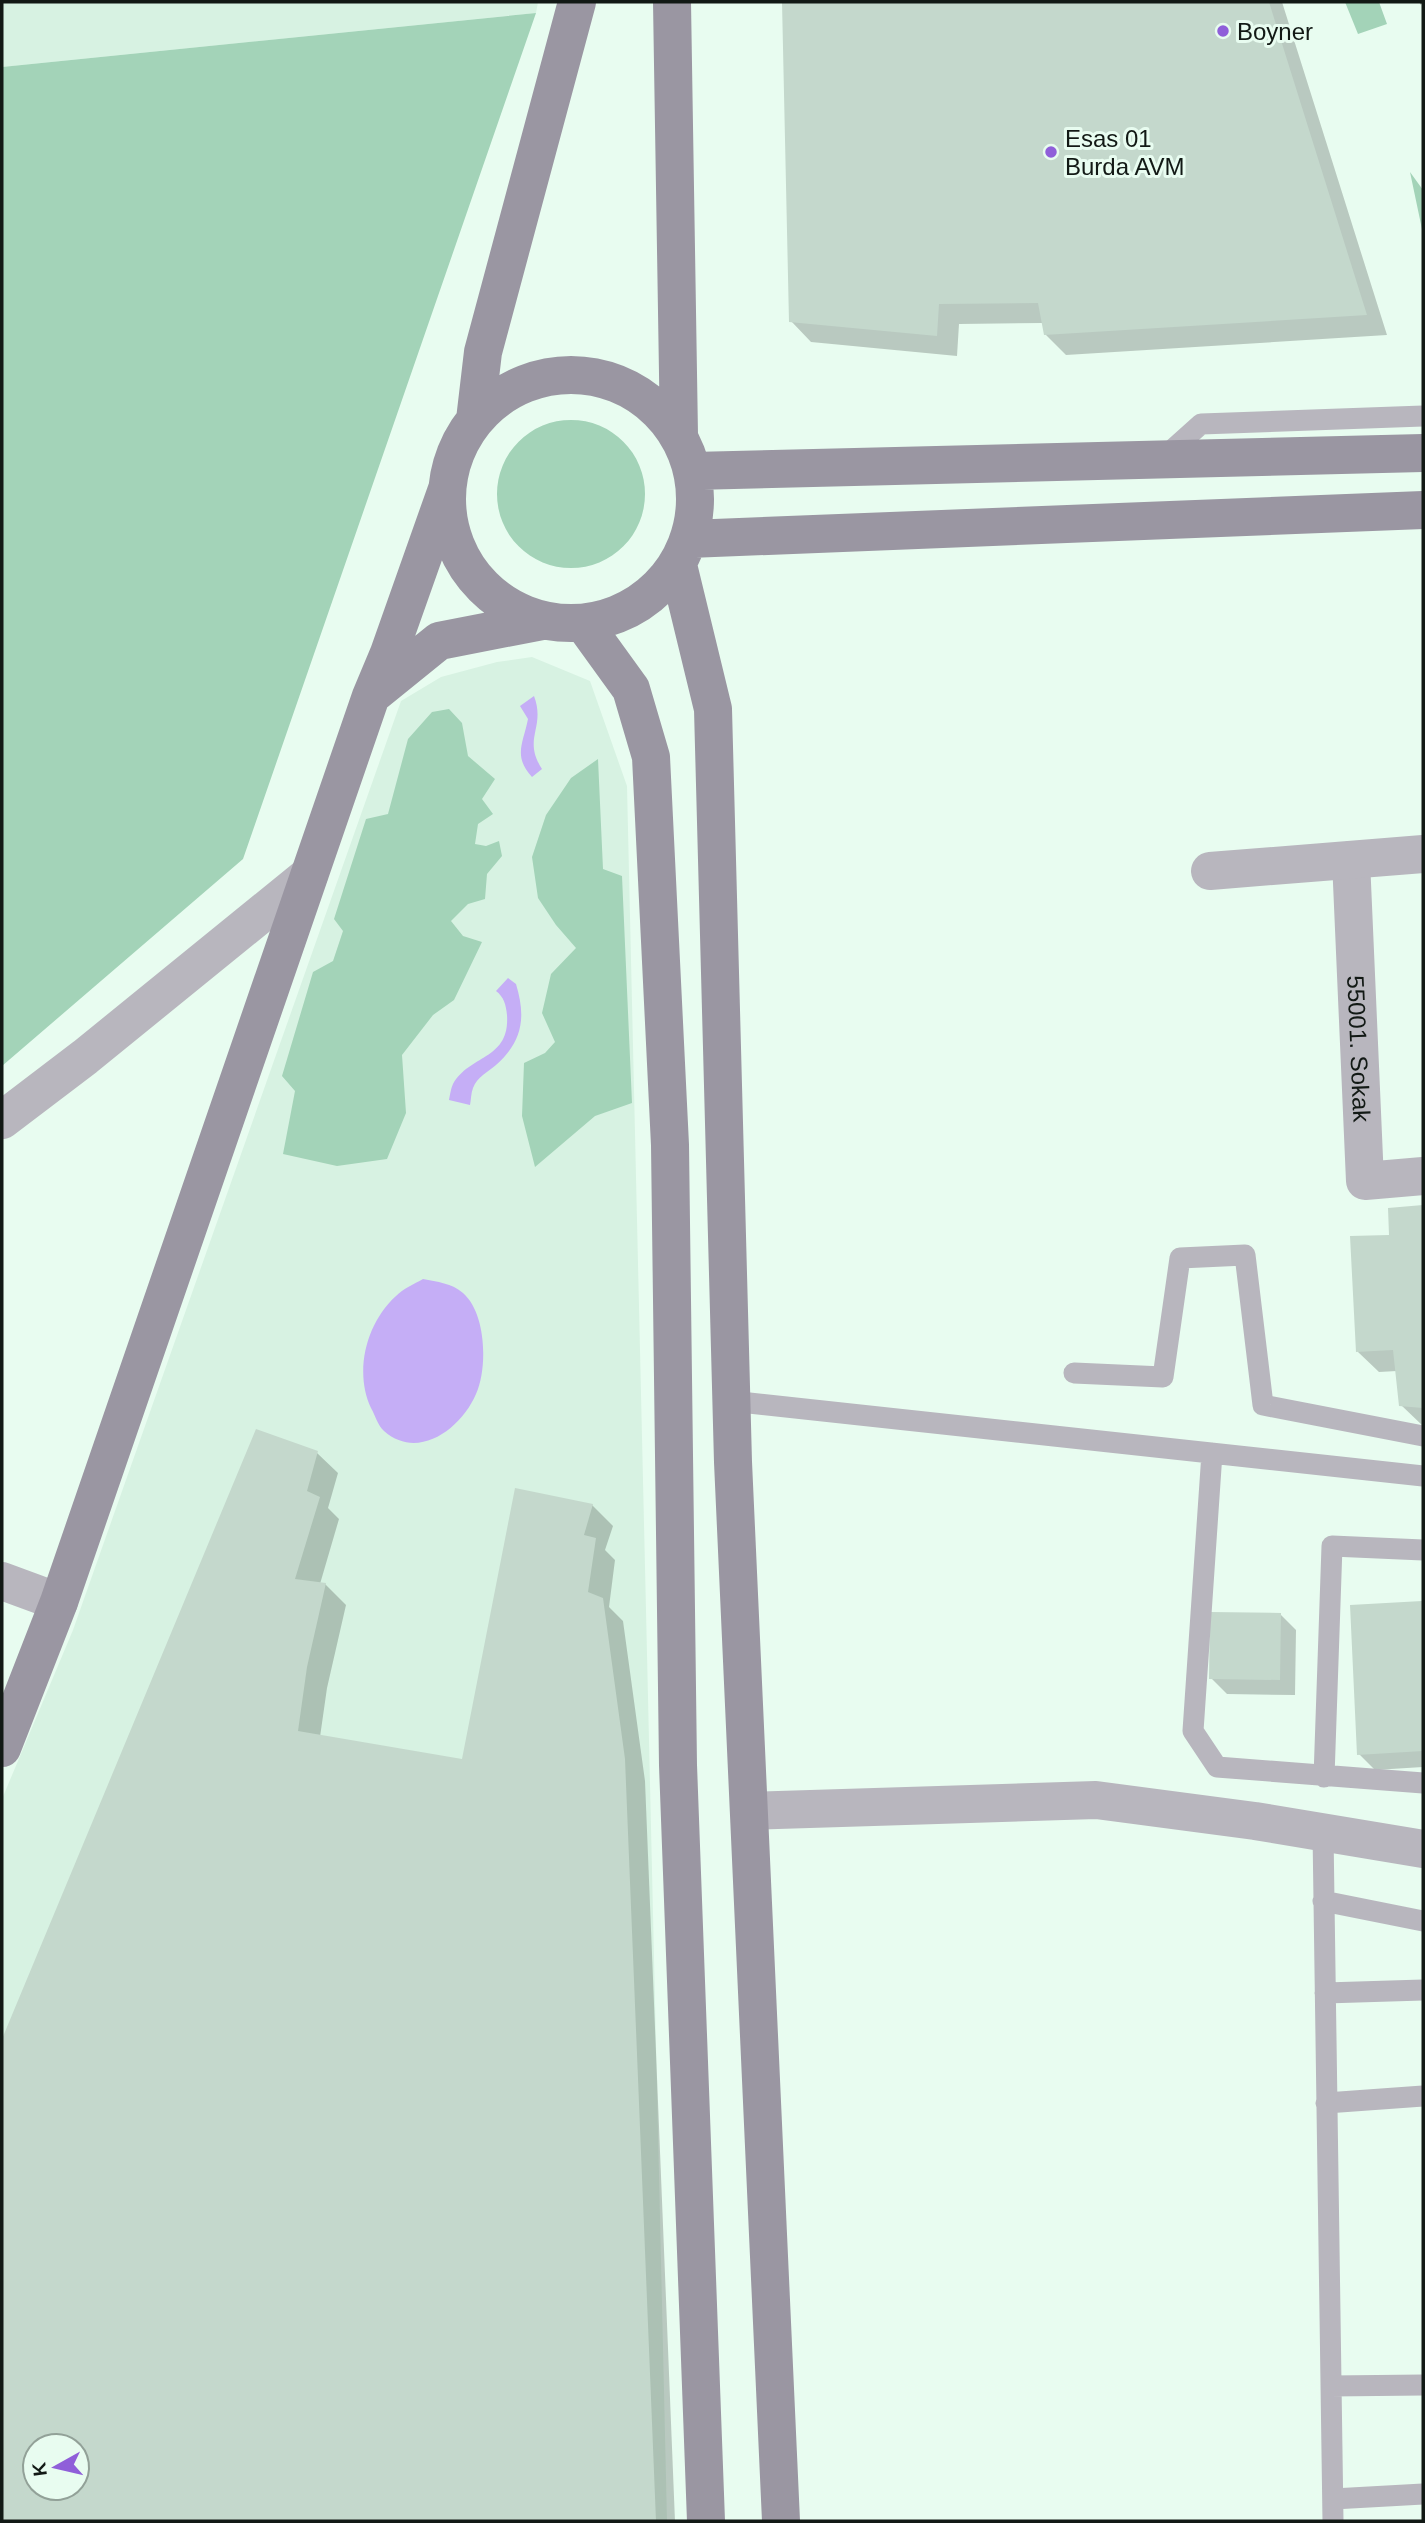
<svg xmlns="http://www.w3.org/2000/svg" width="1425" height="2523" viewBox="0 0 1425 2523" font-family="Helvetica,sans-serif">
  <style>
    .built { fill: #d7f2e2; fill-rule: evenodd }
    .green { fill: #a3d3b8 }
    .water { fill: #c5aef6 }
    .shadow { fill: #0003; fill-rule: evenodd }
    .building { fill: #c4d8cc; fill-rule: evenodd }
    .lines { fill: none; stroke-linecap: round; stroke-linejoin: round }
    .path { stroke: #9aaaa0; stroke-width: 4.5; stroke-dasharray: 2 5; stroke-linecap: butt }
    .lane { stroke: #b8b6be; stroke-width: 21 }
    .street { stroke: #b8b6be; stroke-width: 38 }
    .secondary { stroke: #9a96a2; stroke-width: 38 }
    .poi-dot { fill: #8f5fd9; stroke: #e8fcf0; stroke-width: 2.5 }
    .labels { text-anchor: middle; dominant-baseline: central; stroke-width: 6; stroke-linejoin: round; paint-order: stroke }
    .poi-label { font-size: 24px; fill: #121915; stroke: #e8fcf0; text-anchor: start }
    .street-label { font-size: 24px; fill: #121915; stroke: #e8fcf0 }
  </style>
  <rect width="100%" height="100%" fill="#e8fcf0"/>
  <path class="built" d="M2 2H538L536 13 2 67Z
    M532 657 590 681 627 786 667 2521H2V1799L73 1630 401 701 441 677 497 662ZM35 2446H77V2488H35Z"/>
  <path class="green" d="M1345 2H1379L1387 24 1358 34Z
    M536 13 243 859 2 1066V67Z
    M1410 172 1423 190V234Z
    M497 494a74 74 0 1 1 148 0a74 74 0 1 1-148 0Z
    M449 709 462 723 468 756 495 779 482 799 493 814 478 824 475 844 486 846 499 841 502 856 487 874 485 899 468 904 451 921 463 936 482 942 454 1000 433 1015 402 1055 406 1113 387 1159 337 1166 283 1154 295 1091 282 1076 313 972 333 961 343 931 334 919 366 819 388 814 408 739 432 712Z
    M598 759 603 869 622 876 632 1103 595 1116 535 1167 522 1116 524 1063 545 1053 555 1042 542 1013 551 974 576 948 556 925 538 898 532 857 546 815 571 778Z"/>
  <path class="water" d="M534 696C546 728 522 738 542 769L532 777C513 756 523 744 528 719L520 706Z
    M508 978 516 984C526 1017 523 1041 496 1065 488 1072 477 1077 473 1088 471 1093 471 1100 470 1105L449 1100C450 1095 451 1088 453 1084 470 1054 510 1060 507 1015 506 1005 504 997 496 991Z
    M423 1279C437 1282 452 1283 463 1293 486 1313 488 1367 476 1394 461 1429 418 1461 384 1431 378 1426 375 1415 371 1408 354 1372 366 1323 396 1296 403 1289 414 1284 423 1279Z"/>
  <path class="shadow" d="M784 2H1282L1387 335 1066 355 1045 334 1043 323 959 324 957 356 811 342 791 321Z
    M1423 1207V1426L1401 1405 1397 1371 1379 1372 1358 1352 1391 1237 1390 1210Z
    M257 1431 317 1453 338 1473 328 1508 339 1519 320 1584H325L346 1605 327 1688 320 1737 463 1761 592 1505 613 1526 605 1550 615 1560 609 1607 623 1621 645 1781 675 2521H2V2044ZM35 2446H77V2488H35Z
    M1421 1603 1423 1767 1375 1770 1359 1754Z
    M1280 1614 1296 1630 1295 1695 1227 1694 1211 1678Z"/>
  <path class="building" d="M782 2H1269L1367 315 1044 335 1038 303 939 304 937 336 789 322Z
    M1423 1205V1408L1399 1406 1393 1350 1356 1352 1350 1236 1389 1235 1388 1208Z
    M256 1429 318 1451 307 1491 320 1497 295 1579 326 1583 307 1667 298 1731 462 1759 515 1488 593 1504 584 1535 596 1538 588 1592 603 1598 625 1759 656 2521H2V2039ZM35 2446H77V2488H35Z
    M1422 1601 1423 1751 1357 1755 1350 1605Z
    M1210 1612 1281 1613 1280 1680 1209 1679Z"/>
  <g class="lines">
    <path class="path" d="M1422 2 1423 7"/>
    <path class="lane" d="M1162 459 1201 424 1423 416
      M1074 1373 1163 1377 1180 1258 1245 1255 1263 1405 1423 1436
      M731 1401 1423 1476
      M1212 1453 1193 1731 1217 1767 1423 1783
      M1324 1777 1332 1546 1423 1550
      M1323 1832 1333 2521
      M1323 1901 1423 1921
      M1325 1993 1423 1990
      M1326 2103 1423 2096
      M1331 2386 1423 2385
      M1333 2499 1423 2494"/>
    <g class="street">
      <path id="s1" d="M1351 860 1365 1181 1423 1176"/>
      <path d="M1210 871 1423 854"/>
      <path d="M2 1120 85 1057 309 875"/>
      <path d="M2 1581 59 1602"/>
      <path d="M749 1811 1096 1800 1255 1821 1423 1849"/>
    </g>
    <path class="secondary" d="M672 2 679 435
      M447 499a124 124 0 1 1 248 0a124 124 0 1 1-248 0Z
      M475 420 483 352 577 2
      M693 471 1423 453
      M689 539 1423 510
      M678 565 713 709 733 1462 781 2521
      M584 624 631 689 651 757 670 1145 678 1765 706 2521
      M376 692 439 641 542 621
      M2 1748 59 1602 371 696 389 653 447 489"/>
  </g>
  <g class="poi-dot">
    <circle cx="1223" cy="31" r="7"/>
    <circle cx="1051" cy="152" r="7"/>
  </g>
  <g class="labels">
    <g class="poi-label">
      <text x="1237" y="31">Boyner</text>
      <text x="1065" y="138">Esas 01<tspan x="1065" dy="28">Burda AVM</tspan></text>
    </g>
    <g class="street-label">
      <text stroke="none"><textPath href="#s1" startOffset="189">55001. Sokak</textPath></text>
    </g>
  </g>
  <rect width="1425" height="2523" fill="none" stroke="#121915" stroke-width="7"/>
  <g transform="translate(56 2467) rotate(262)"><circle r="33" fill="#e8fcf0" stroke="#92a198" stroke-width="2"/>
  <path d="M0-5L12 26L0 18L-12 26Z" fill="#8f5fd9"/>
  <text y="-10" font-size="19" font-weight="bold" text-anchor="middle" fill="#121915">K</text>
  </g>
</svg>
